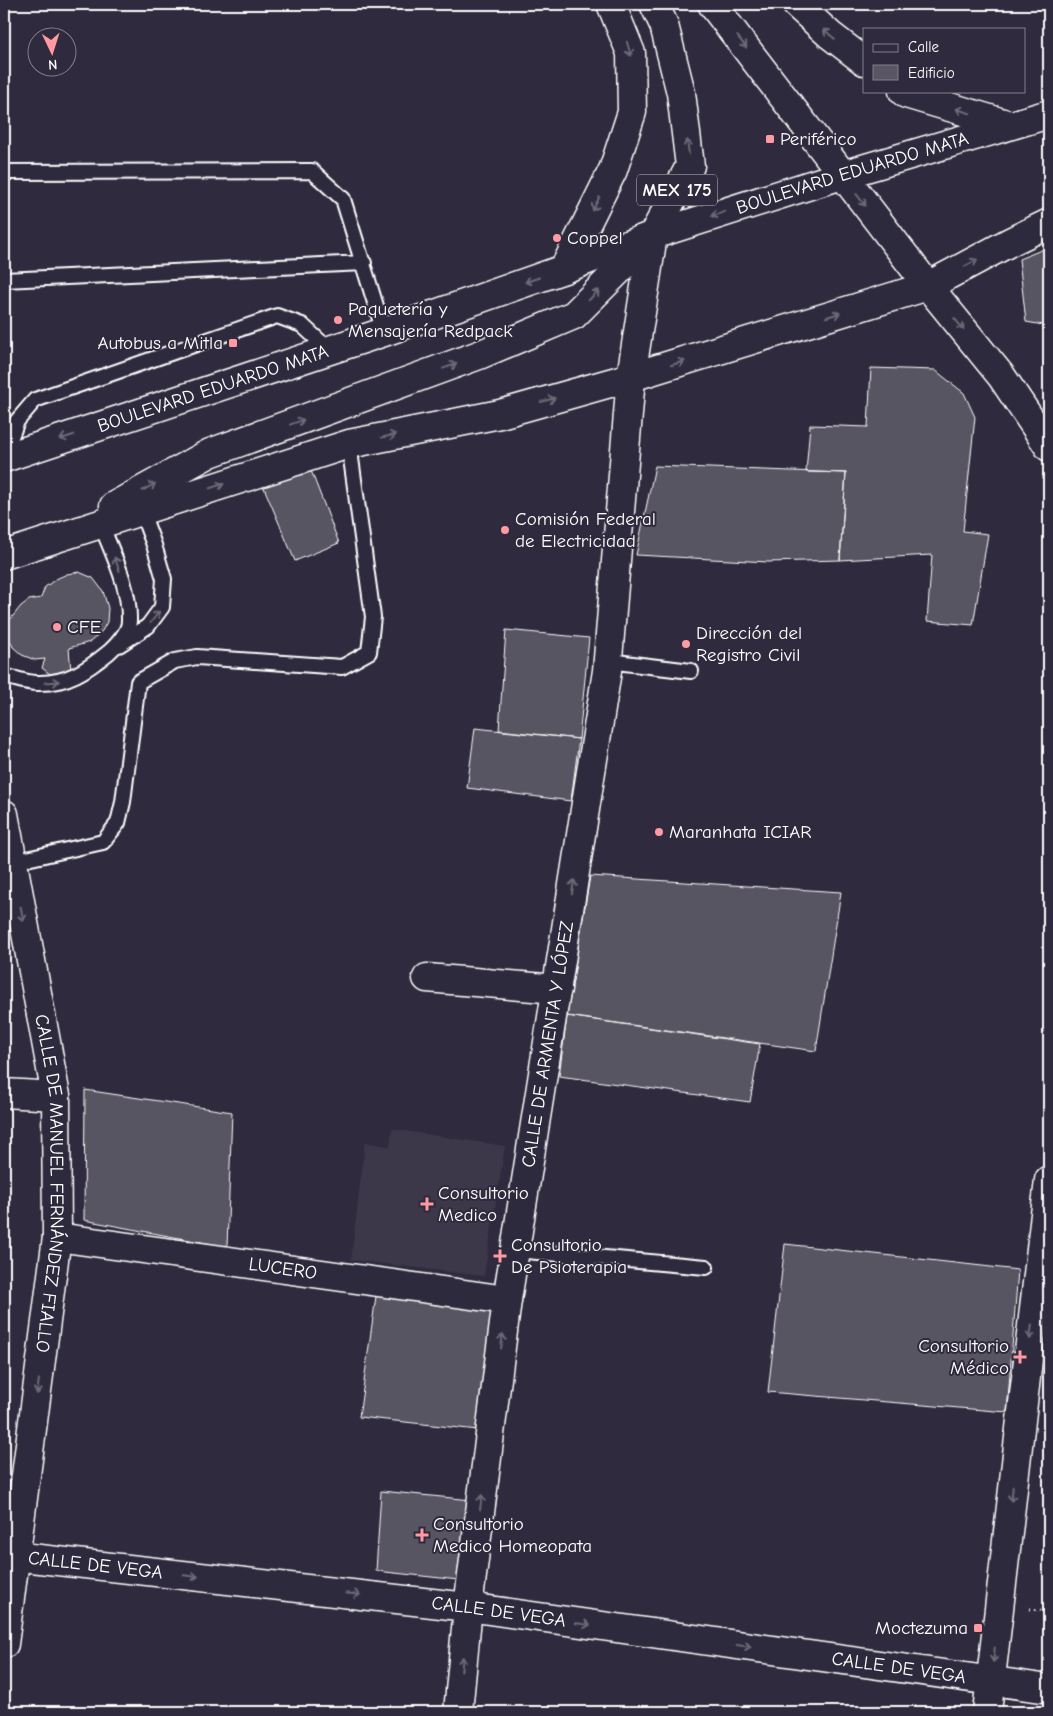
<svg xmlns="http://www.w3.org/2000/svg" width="1053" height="1716" viewBox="0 0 1053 1716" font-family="'Comic Neue',sans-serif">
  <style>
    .built { fill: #3c3749 }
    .building { fill: #595564; stroke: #fff }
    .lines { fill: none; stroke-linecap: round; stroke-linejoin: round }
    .lane-casing { stroke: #fff; stroke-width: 18 }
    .street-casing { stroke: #fff; stroke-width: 31 }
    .secondary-casing { stroke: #fff; stroke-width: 31 }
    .primary-casing { stroke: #fff; stroke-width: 31 }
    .path { stroke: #fff; stroke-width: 3; stroke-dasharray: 1 4; stroke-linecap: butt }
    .lane { stroke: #2f2a3d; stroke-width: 14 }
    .street { stroke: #2f2a3d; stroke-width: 28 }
    .secondary { stroke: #2f2a3d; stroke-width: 28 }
    .primary { stroke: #2f2a3d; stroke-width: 28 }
    .oneway { stroke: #6d6a77 }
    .poi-dot { fill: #ff9aa2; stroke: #2f2a3d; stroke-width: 2 }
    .labels { text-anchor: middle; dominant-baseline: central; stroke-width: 4; stroke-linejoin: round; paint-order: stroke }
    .shield { fill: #2f2a3d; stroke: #c1bfc5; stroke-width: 1 }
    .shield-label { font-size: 18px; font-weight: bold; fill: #fff }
    .poi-label { font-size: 19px; fill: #fff; stroke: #2f2a3d; text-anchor: start }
    .street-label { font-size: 19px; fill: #fff; stroke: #2f2a3d }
  </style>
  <rect width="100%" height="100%" fill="#2f2a3d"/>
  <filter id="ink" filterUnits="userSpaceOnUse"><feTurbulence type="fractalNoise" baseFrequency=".02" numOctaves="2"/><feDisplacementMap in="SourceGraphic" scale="10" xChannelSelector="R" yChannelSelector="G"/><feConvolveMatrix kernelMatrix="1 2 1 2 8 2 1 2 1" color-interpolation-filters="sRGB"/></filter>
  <g filter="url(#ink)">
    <path class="built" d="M392 1129 505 1146 484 1276 351 1260 365 1142 390 1147Z"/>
    <path class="building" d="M1049 247V326L1026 322 1019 259Z
      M871 368 935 370 964 393 975 417 963 531 988 534 973 625 927 621 932 555 840 560 846 473 806 472 810 425 868 427Z
      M655 466 846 473 840 560 768 562 636 555Z
      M310 468 339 543 295 561 262 483Z
      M79 572 93 578 103 591 108 608 107 622 102 631 90 642 69 648 71 671 50 674 42 668 45 659 35 660 22 655 13 647 8 635 9 621 21 606 29 600 41 598 45 587 56 579 67 574Z
      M506 630 589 638 579 739 499 730Z
      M475 728 579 739 571 801 467 788Z
      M590 876 841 892 816 1051 567 1016Z
      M567 1016 760 1044 750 1102 559 1076Z
      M85 1090 232 1112 227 1247 84 1220Z
      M785 1244 1018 1270 1007 1412 768 1392Z
      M376 1296 497 1311 478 1430 359 1417Z
      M381 1491 472 1500 459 1580 376 1571Z"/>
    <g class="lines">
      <g class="lane-casing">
        <path id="lane" d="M4 172 312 171 343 199 384 332
          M4 280 364 263
          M4 455 17 421 35 400 277 316 302 325 329 350
          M119 645 148 626 162 607 164 579 154 545 141 510
          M608 661 691 671
          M4 676C14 678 26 683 37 683 67 684 87 670 109 652 116 646 129 632 129 621 130 587 113 555 101 524
          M13 862 103 842 118 823 123 802 138 682 175 661 197 657 342 667 369 652 373 617 349 444
          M515 1250 706 1267"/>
      </g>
      <g class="street-casing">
        <g id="street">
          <path id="s1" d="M4 814 56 1096 57 1237 4 1644"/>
          <path d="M427 978 557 989"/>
          <path d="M4 1093 56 1096"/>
          <path id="s2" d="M57 1237 507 1300"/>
          <path id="s3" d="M4 1555 468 1607 1049 1689"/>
        </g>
      </g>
      <g class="secondary-casing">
        <g id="secondary">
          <path d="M928 286 1002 377 1049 447"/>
          <path id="s4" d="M458 1712 468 1607 507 1300 607 671 631 377"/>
          <path d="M987 1712 1049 1180"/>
        </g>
      </g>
      <g class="primary-casing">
        <g id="primary">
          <path d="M712 4 928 286"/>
          <path d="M796 4 830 35 864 61"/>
          <path d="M903 91 906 94 1010 125"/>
          <path d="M564 269 613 170 632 112 631 53 611 4"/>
          <path d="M631 377 653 235 690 166 681 93 664 25 654 4"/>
          <path id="s5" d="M4 458 384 332 564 269 653 235 842 175 1049 114"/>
          <path d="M114 506 210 453 479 355 574 315 647 242"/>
          <path d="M4 555 349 444 500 414 631 377 928 286 1010 242 1049 223"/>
        </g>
      </g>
      <path class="path" d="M1030 1609 1049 1611
        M1049 1658V1650"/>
      <use href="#lane" class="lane"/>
      <use href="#street" class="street"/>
      <use href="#secondary" class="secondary"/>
      <use href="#primary" class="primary"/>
    </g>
    <defs><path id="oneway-shaft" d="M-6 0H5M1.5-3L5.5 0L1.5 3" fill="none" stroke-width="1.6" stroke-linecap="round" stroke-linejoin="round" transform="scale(1.25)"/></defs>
    <g class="oneway">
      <use href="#oneway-shaft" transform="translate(829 34) rotate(-140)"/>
      <use href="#oneway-shaft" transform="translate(742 42) rotate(52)"/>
      <use href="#oneway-shaft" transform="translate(629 49) rotate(73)"/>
      <use href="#oneway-shaft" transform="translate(963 111) rotate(-163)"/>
      <use href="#oneway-shaft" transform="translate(688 147) rotate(-97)"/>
      <use href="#oneway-shaft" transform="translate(861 200) rotate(52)"/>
      <use href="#oneway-shaft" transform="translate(596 204) rotate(116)"/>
      <use href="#oneway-shaft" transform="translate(718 214) rotate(162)"/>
      <use href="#oneway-shaft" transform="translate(971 263) rotate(-28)"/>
      <use href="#oneway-shaft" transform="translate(532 280) rotate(161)"/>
      <use href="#oneway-shaft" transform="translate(594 295) rotate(-45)"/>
      <use href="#oneway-shaft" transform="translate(833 315) rotate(-17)"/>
      <use href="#oneway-shaft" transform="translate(959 324) rotate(51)"/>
      <use href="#oneway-shaft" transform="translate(678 363) rotate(-17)"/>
      <use href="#oneway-shaft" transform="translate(450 366) rotate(-20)"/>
      <use href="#oneway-shaft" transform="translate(548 400) rotate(-16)"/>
      <use href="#oneway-shaft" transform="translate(297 422) rotate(-20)"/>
      <use href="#oneway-shaft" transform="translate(389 436) rotate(-11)"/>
      <use href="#oneway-shaft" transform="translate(67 437) rotate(162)"/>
      <use href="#oneway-shaft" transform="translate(217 486) rotate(-18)"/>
      <use href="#oneway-shaft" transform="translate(149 487) rotate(-29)"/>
      <use href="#oneway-shaft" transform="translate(117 564) rotate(-110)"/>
      <use href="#oneway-shaft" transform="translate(155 617) rotate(-53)"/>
      <use href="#oneway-shaft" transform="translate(52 682) rotate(-6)"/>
      <use href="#oneway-shaft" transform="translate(573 887) rotate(-81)"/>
      <use href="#oneway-shaft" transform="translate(22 914) rotate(80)"/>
      <use href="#oneway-shaft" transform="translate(1031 1332) rotate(97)"/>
      <use href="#oneway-shaft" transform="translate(502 1341) rotate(-83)"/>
      <use href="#oneway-shaft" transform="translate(38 1387) rotate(97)"/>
      <use href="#oneway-shaft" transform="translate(1012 1494) rotate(97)"/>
      <use href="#oneway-shaft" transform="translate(481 1502) rotate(-83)"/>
      <use href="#oneway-shaft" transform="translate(191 1576) rotate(6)"/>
      <use href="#oneway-shaft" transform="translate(353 1594) rotate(6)"/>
      <use href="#oneway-shaft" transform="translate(583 1624) rotate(8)"/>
      <use href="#oneway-shaft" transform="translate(744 1646) rotate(8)"/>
      <use href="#oneway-shaft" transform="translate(994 1655) rotate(96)"/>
      <use href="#oneway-shaft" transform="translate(462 1664) rotate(-84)"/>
    </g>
  </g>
  <g class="poi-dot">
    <rect x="765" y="134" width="10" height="10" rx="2.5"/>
    <circle cx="557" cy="238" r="5"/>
    <circle cx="338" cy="320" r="5"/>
    <rect x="228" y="338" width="10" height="10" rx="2.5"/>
    <circle cx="505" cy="530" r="5"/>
    <circle cx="57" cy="627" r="5"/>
    <circle cx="686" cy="644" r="5"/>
    <circle cx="659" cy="832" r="5"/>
    <path d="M424.5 1196.5h5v5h5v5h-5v5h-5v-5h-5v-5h5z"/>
    <path d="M497.5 1248.5h5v5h5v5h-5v5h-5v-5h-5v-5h5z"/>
    <path d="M1017.5 1349.5h5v5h5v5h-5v5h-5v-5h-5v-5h5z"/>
    <path d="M419.5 1527.5h5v5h5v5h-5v5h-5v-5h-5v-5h5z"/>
    <rect x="973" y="1623" width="10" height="10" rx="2.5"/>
  </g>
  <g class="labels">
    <rect class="shield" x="637" y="174.5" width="80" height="31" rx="4"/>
    <g class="shield-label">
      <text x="677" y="190">MEX 175</text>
    </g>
    <g class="poi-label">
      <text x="780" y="139">Periférico</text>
      <text x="567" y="238">Coppel</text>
      <text x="348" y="309">Paquetería y<tspan x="348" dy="22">Mensajería Redpack</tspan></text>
      <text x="223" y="343" text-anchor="end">Autobus a Mitla</text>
      <text x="515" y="519">Comisión Federal<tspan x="515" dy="22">de Electricidad</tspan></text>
      <text x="67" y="627">CFE</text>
      <text x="696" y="633">Dirección del<tspan x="696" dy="22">Registro Civil</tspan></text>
      <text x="669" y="832">Maranhata ICIAR</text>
      <text x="438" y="1193">Consultorio<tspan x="438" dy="22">Medico</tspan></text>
      <text x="511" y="1245">Consultorio<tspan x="511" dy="22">De Psioterapia</tspan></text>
      <text x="1009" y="1346" text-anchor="end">Consultorio<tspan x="1009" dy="22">Médico</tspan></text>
      <text x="433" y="1524">Consultorio<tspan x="433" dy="22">Medico Homeopata</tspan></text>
      <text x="968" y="1628" text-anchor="end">Moctezuma</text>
    </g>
    <g class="street-label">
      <text stroke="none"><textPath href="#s5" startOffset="895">BOULEVARD EDUARDO MATA</textPath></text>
      <text stroke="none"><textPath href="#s5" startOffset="220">BOULEVARD EDUARDO MATA</textPath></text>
      <text stroke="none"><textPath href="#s4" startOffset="674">CALLE DE ARMENTA Y LÓPEZ</textPath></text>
      <text stroke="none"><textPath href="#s1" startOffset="374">CALLE DE MANUEL FERNÁNDEZ FIALLO</textPath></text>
      <text stroke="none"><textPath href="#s2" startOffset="228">LUCERO</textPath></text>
      <text stroke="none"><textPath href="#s3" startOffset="92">CALLE DE VEGA</textPath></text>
      <text stroke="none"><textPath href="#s3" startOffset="498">CALLE DE VEGA</textPath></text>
      <text stroke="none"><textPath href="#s3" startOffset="902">CALLE DE VEGA</textPath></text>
    </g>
  </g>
  <rect width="1053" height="1716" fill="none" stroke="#2f2a3d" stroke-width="20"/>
  <rect x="10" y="10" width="1033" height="1696" fill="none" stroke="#fff" stroke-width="2" filter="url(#ink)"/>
  <rect x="863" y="28" width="162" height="65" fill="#2f2a3d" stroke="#827f8b"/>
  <rect x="873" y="44" width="25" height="8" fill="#2f2a3d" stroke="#827f8b"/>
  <text x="908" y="52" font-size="15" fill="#ffffff">Calle</text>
  <rect x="873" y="65" width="25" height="15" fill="#595564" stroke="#827f8b"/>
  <text x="908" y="78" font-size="15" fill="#ffffff">Edificio</text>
  <g transform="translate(52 52) rotate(176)"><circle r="24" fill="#2f2a3d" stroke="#827f8b"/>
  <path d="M0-4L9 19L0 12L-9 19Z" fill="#ff9aa2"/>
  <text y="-8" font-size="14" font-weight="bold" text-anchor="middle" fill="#ffffff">N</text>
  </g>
</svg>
